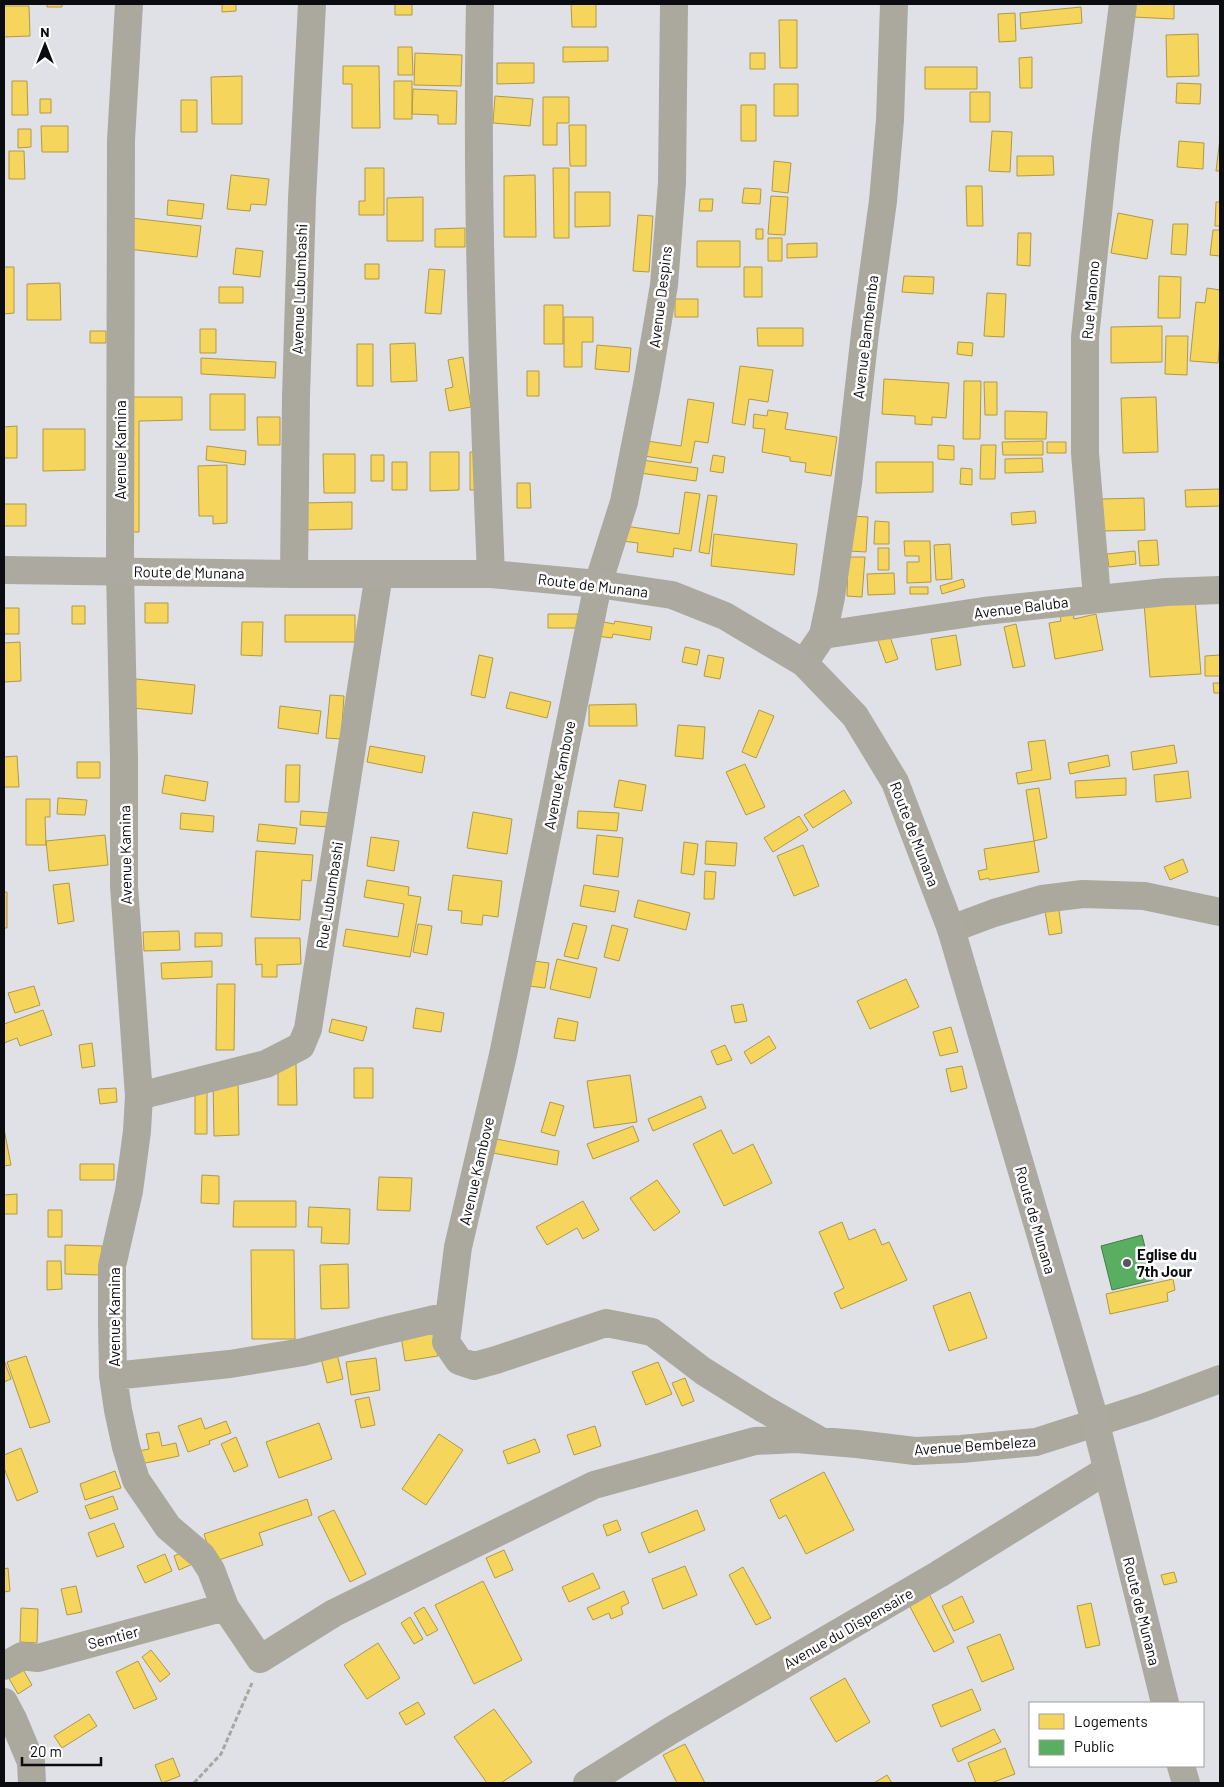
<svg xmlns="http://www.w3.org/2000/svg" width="1224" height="1787" viewBox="0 0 1224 1787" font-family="Barlow,sans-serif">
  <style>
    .homes { fill: #f6d55c; stroke: #b09945 }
    .public { fill: #5aae61; stroke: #427d48 }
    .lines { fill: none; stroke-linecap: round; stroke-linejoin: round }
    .path { stroke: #a7a6a2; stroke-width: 3; stroke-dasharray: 5 2.5; stroke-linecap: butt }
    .minor { stroke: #aba89e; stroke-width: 28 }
    .major { stroke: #acaaa0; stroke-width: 28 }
    .poi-dot { fill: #56575a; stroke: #fff; stroke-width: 2 }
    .labels { text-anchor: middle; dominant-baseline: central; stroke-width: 5; stroke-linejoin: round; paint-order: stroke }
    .street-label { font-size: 15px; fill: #0b0c0f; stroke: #fff }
    .poi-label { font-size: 15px; font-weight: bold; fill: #0b0c0f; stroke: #fff; text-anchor: start }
  </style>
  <rect width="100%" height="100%" fill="#e0e1e6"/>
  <path class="homes" d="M4 4V6H29L30 36 4 37Z
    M47 4H62V7H47Z
    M222 4H236V11L222 12Z
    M395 4H412V15H395Z
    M571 4H596V27H572Z
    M1134 4H1174V19L1133 17Z
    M1081 7 1082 23 1021 29 1020 13Z
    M1015 13 1016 41 999 42 998 14Z
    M779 20H797V68H780Z
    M1198 34 1199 76 1167 77 1166 35Z
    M398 47H412L413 75H398Z
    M563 47H608V61L563 62Z
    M415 53 462 55 461 86 414 85Z
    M750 53H765V69H750Z
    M1032 57V88H1020L1019 58Z
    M497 63H534V83L497 84Z
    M343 66H379L380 128H352V84H343Z
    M925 67H977V89H925Z
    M242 76V124H212L211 77Z
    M12 81H27L28 115H12Z
    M394 81H412V119H394Z
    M1177 83 1201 84 1200 104 1176 103Z
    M774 84H798V116H774Z
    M413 89 457 91 456 124H438V115L412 114Z
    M970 92H990V122H970Z
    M495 96 533 99 530 126 493 123Z
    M543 97H569V123H557V145H543Z
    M40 99H51V113H40Z
    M181 100H197V132H181Z
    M741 105H756V141H741Z
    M569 125H586V166H570Z
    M41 126H68V152H42Z
    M18 129H31V147L18 148Z
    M992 131 1012 132 1010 172 989 171Z
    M1220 138V171H1216Z
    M1179 141 1204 143 1203 169 1177 167Z
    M9 151H24L25 179H9Z
    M1017 156H1053L1054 175 1017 176Z
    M774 161 791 163 788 193 772 191Z
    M365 168H384V215H359V201H365Z
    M553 168H569V238H554Z
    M231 175 269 179 266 205 251 204 250 211 227 209Z
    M535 175 536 237H504V176Z
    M966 186H982L983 226H967Z
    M744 188 761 189 760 204 742 203Z
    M575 192H610V226L575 227Z
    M771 196 788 197 785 235 768 234Z
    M423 197V241H387V198Z
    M700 199H713L712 211H699Z
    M168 200 204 204 202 219 167 215Z
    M1216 202H1220V226H1215Z
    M1118 213 1153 220 1147 259 1111 253Z
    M638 215 653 216 649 272 633 271Z
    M131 218 201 226 197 257 128 249Z
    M1173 224H1188L1186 255 1171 254Z
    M465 228V247H435V229Z
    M756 229H763V239H756Z
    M1213 230H1220V256L1210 255Z
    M1018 233H1031L1030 266 1017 265Z
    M768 238H782V261H768Z
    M697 241H740V267H697Z
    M817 243V257L787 258V244Z
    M236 248 263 251 260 277 233 274Z
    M365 264H379V279H365Z
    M4 267H14V313L4 314Z
    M744 267H762V297H744Z
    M429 269 445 270 441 314 425 313Z
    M904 276 934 277 933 294 902 292Z
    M1159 276 1181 277 1180 318H1158Z
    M60 283 61 320H27V284Z
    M219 287H243V303H219Z
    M1207 288 1220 290V342L1218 363 1190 361 1196 302 1205 303Z
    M987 293 1006 294 1004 337 984 336Z
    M675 299H698V317H675Z
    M544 305H563V344H544Z
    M564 317H593V342H582V367H564Z
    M1162 326V362L1111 363V327Z
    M757 328H803V346H758Z
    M200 329H216V353H200Z
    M90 331H106V343H90Z
    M1166 336H1188L1187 375 1165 374Z
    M958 342 973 343 972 356 957 354Z
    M415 343 417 381 391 382 390 344Z
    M357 344H373V386H357Z
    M597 345 631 348 629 372 595 369Z
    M463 357 471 407 449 411 445 389 453 387 448 360Z
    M201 358 276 362 275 378 201 374Z
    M740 366 773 370 768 402 749 399 745 425 732 423Z
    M527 371H539V396H527Z
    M884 379 949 383 946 418 932 417V425L915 424V416L882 414Z
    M964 381H981L980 439H963Z
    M984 382H997V415H985Z
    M210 394H245V430H210Z
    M125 397H182V420L139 421V532H126Z
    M1156 397 1158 452 1123 453 1121 398Z
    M688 399 714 403 708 443 695 441 691 463 644 456 647 441 681 446Z
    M768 410 788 413 785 429 837 437 831 476 805 472 806 463 790 461V457L762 452 765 429 753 428 754 414 767 416Z
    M1005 411 1047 412 1046 439H1005Z
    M257 417H280V445H258Z
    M17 426V458H4V427Z
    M43 429H85V470L43 471Z
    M1043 441V455H1003L1002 442Z
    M1047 442H1066V453H1047Z
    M938 445 954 446V460L938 459Z
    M981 445H996L995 479H980Z
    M207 446 246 451 245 465 206 460Z
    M430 452H459V490L430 491Z
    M470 452H484L485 490H470Z
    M323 454H355V493H324Z
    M371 455H384V481H371Z
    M713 455 725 457 723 473 710 471Z
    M1042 458 1043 472 1005 473V459Z
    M635 459 698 468 696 481 633 472Z
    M392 462H407V490H392Z
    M876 462H933V492L876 493Z
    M227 465V523L213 524V516H199L198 466Z
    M961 468 972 469V485L960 484Z
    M517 483H530L531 508H517Z
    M1220 489V506L1186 507 1185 490Z
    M685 492 700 494 691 551 674 548 673 557 637 552 638 543 622 541 625 526 679 534Z
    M708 495 717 496 709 554 699 552Z
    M1144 498 1145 530 1103 531 1102 499Z
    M352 502V529L302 530V503Z
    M4 504H26V526H4Z
    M1035 511 1036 523 1012 525 1011 513Z
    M851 516 868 517 866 552 849 551Z
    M875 521 889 522V544H874Z
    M714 534 797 544 794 575 711 566Z
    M1157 540 1159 565 1140 566 1138 541Z
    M904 541H930L931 582 907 583V562H919V556H905Z
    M950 544 952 579 936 580 934 545Z
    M878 548H889V570H878Z
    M1135 551 1136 564 1109 567 1107 554Z
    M848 557H865L862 597 847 596Z
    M894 573 895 594 868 595 867 574Z
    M963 579 965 587 942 594 940 586Z
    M910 587H928V594H910Z
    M1195 599 1201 674 1150 677 1144 603Z
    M145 603H168V623H145Z
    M1072 605 1074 619 1096 614 1103 650 1055 659 1049 623 1061 621 1058 607Z
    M72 606H85V624H72Z
    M4 608H19V634H4Z
    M548 614H578V628H548Z
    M285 615H355V642H285Z
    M599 621 614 624 615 621 652 627 650 640 613 634 612 638 597 636Z
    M242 622H263L262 656 241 655Z
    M1016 624 1025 666 1013 668 1004 627Z
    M889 634 898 659 886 663 877 638Z
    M956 635 961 665 936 670 931 639Z
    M20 642 21 681 4 682V643Z
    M685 647 700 650 697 665 682 662Z
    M479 655 493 658 485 698 471 695Z
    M708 655 724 658 720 679 704 676Z
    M1220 655V676H1205V656Z
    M136 679 195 685 192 714 133 708Z
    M1213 683H1220V693H1214Z
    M510 692 551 702 547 718 506 708Z
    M330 695 344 696 341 739 326 738Z
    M636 704 637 726H589V705Z
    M280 706 321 711 318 734 278 728Z
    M759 710 774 716 756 758 742 752Z
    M678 725 705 727 703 759 675 756Z
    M1045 740 1051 779 1018 784 1016 773 1032 770 1028 742Z
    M1174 745 1177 763 1133 770 1131 752Z
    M370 746 425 756 422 773 367 762Z
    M1108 755 1110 766 1070 774 1068 763Z
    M17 756 19 787H4V757Z
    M77 762H100V778H77Z
    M745 764 765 807 746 815 726 772Z
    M286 765H300L299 802H285Z
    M1188 771 1191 798 1156 802 1154 775Z
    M165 775 208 782 205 801 162 793Z
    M1126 778V795L1076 798 1075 781Z
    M619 780 646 785 642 811 614 807Z
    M1039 788 1047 838 1034 841 1026 790Z
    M844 790 852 803 813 828 804 815Z
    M58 798 87 800 85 815 57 814Z
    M26 799H50V817H45L46 845H26Z
    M301 811 331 813 330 827 300 825Z
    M578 811 619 813 617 831 577 828Z
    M473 812 512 819 507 854 467 848Z
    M181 813 214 816 213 832 180 829Z
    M799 816 808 830 773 852 764 838Z
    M259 824 297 828 295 844 257 841Z
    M105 835 108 865 49 871 46 841Z
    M597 835 623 838 618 877 593 874Z
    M371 837 399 841 394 871 367 866Z
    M706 841 737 843 735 866 705 864Z
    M1034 841 1039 872 989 880V878L980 880 978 871 987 869 984 849Z
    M684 842 698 844 694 875 681 873Z
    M803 845 819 886 794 896 777 856Z
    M256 851 313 855 311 881 302 880 300 920 251 917Z
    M1183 859 1188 872 1170 880 1164 867Z
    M705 871 716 872 714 899H704Z
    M453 875 502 881 498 917 483 915 482 925 461 923 462 911 448 910Z
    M367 880 409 887 408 895 421 897 410 957 343 946 346 929 398 937 404 904 364 897Z
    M69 883 74 921 58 924 53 885Z
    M584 885 619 891 615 912 580 906Z
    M4 892H7V928H4Z
    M638 900 690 913 686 930 634 917Z
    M1058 903 1062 933 1049 935 1044 905Z
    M573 923 587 926 578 959 564 956Z
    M418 924 432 926 427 955 413 952Z
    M612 925 628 929 619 961 604 957Z
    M179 931 180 950 144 951 143 932Z
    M195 933H222V946L195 947Z
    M255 938H300L301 964 277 965V977H262V964L256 965Z
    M557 959 597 968 590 998 550 989Z
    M526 960 549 963 545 988 521 985Z
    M212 961V977L162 979 161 963Z
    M906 979 919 1007 870 1029 857 1001Z
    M217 984H235L234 1050H216Z
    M34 986 40 1005 15 1013 8 993Z
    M743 1004 747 1021 735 1023 731 1006Z
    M416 1008 444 1013 441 1032 413 1028Z
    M43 1010 52 1035 20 1046 17 1038 4 1043V1024Z
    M558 1018 578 1022 575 1041 554 1038Z
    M332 1019 367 1027 363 1041 329 1032Z
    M951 1027 958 1052 940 1056 933 1032Z
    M769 1036 776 1048 751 1064 744 1052Z
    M92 1043 95 1066 82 1068 79 1045Z
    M725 1045 732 1060 717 1065 711 1051Z
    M296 1064 297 1105H278V1065Z
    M962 1066 967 1088 951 1092 946 1069Z
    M354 1068H373V1098H354Z
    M630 1075 637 1122 594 1128 587 1081Z
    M238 1080 239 1135 214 1136 213 1081Z
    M116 1088 117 1102 100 1104 98 1089Z
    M195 1089 207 1090V1134H195Z
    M701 1096 706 1108 653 1131 648 1119Z
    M550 1102 564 1106 555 1136 541 1132Z
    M633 1126 639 1141 593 1159 587 1144Z
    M4 1129 11 1165 4 1166Z
    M721 1130 733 1154 753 1144 772 1183 724 1206 693 1144Z
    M496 1139 559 1151 557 1165 493 1153Z
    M80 1164H114V1180H80Z
    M202 1175 219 1176V1204L201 1203Z
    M379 1177 412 1178 410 1211 377 1210Z
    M657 1180 680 1212 654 1231 630 1198Z
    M17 1194V1214H4V1195Z
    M234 1201H296V1227H233Z
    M583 1201 599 1230 583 1239 577 1228 547 1245 536 1227Z
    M309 1207 350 1209 349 1244 321 1243 322 1227H308Z
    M48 1210H62V1237H48Z
    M842 1222 849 1240 875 1229 882 1245 889 1242 907 1280 841 1309 834 1293 844 1288 819 1232Z
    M65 1245 102 1246V1275L65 1274Z
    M251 1250H294L295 1339H252Z
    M47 1261H61L62 1289 47 1290Z
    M348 1264 349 1308 321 1309 320 1265Z
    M1173 1279 1175 1290 1167 1293 1168 1301 1110 1314 1106 1294Z
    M970 1292 987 1338 949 1351 933 1306Z
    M433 1325 438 1356 405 1361 400 1330Z
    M337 1354 343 1379 327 1383 321 1358Z
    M26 1356 50 1422 30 1428 7 1362Z
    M376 1358 380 1390 351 1395 346 1362Z
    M4 1360 11 1379 4 1382Z
    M658 1362 672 1394 646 1405 632 1372Z
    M685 1378 694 1401 682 1406 672 1383Z
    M369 1397 375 1425 361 1428 355 1400Z
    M201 1418 205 1429 226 1421 231 1433 209 1441 210 1444 188 1452 178 1426Z
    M319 1423 332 1459 279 1478 266 1442Z
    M595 1426 601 1446 574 1455 567 1435Z
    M159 1432 162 1446 176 1443 179 1456 136 1465 133 1452 149 1449 146 1434Z
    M439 1434 463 1450 426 1505 402 1489Z
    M236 1437 248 1466 234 1472 221 1444Z
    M535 1439 540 1452 508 1464 503 1451Z
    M21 1448 38 1492 17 1501 4 1468V1455Z
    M115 1471 121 1488 85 1500 80 1484Z
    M824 1472 854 1530 806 1554 786 1515 779 1519 770 1500Z
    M113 1496 118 1509 90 1519 85 1506Z
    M307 1499 312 1515 259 1533 263 1545 213 1562 204 1534Z
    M334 1510 366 1574 350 1582 318 1517Z
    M697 1510 705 1530 649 1553 641 1533Z
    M617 1520 621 1530 607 1536 603 1525Z
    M114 1523 124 1547 97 1557 88 1533Z
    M190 1549 195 1563 179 1570 174 1556Z
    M504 1550 513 1570 495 1578 486 1558Z
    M165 1554 172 1571 145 1583 137 1566Z
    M685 1566 697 1595 663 1609 652 1579Z
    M743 1567 771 1618 756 1625 729 1575Z
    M8 1568 10 1591 4 1592V1569Z
    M1174 1572 1177 1582 1164 1585 1161 1575Z
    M593 1573 600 1588 569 1602 562 1587Z
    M483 1581 522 1660 474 1684 435 1605Z
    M76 1586 82 1612 67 1615 61 1589Z
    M624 1591 629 1603 621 1607 623 1614 611 1619 609 1613 593 1620 587 1608Z
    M928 1592 954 1642 934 1652 908 1603Z
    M962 1596 974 1622 954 1631 942 1606Z
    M1091 1603 1100 1645 1086 1648 1077 1606Z
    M424 1607 438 1630 427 1636 414 1613Z
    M21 1608 38 1609 37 1643 20 1642Z
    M410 1617 423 1639 414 1644 401 1623Z
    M1000 1634 1014 1669 982 1682 967 1647Z
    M378 1643 400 1678 367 1699 344 1665Z
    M151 1650 170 1674 160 1682 142 1657Z
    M17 1659 32 1685 18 1694 4 1670Z
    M138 1661 157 1699 134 1709 116 1672Z
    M845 1678 870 1722 836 1742 810 1698Z
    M972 1689 981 1710 941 1727 932 1705Z
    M418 1702 425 1714 406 1725 399 1713Z
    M494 1709 532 1762 501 1783H487L454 1737Z
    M89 1714 97 1726 62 1748 54 1736Z
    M994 1729 1001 1742 958 1762 952 1749Z
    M685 1744 705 1783H677L663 1755Z
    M1005 1748 1015 1774 991 1783H976L968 1763Z
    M173 1758 180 1776 162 1783 155 1765Z
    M887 1775 892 1783H874Z"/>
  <path class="public" d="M1142 1235 1153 1280 1112 1290 1101 1246Z"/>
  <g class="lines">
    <path class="path" d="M194 1783 221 1754 252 1683"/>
    <path class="minor" d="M129 4 121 140 120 571 124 759V886L139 1096 137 1131 129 1191 112 1266V1324L113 1376 118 1410 126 1447 136 1480 168 1527 202 1556 211 1570 225 1607 260 1659 334 1613 594 1485 755 1441 796 1439 857 1444 915 1451 961 1449 1036 1442 1148 1406 1220 1379
      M480 4C476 194 483 384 491 574
      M674 4 672 183 664 285 647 385 624 502 598 584 503 1055 458 1247 446 1342 459 1361 474 1366 496 1360 606 1323 652 1332 703 1371 764 1409 817 1439
      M294 574 296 397 302 199 312 4
      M1097 598 1085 453V337L1106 137 1123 4
      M823 635 984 611 1166 592 1220 590
      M804 663 823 635 831 597 848 483 865 333 883 201 890 120 894 4
      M951 929 994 913 1042 899 1083 894 1144 896 1220 912
      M139 1096 266 1064 301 1046 308 1029 379 574
      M113 1376 230 1364 303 1352 380 1332 448 1316
      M4 1666 22 1656 38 1658 225 1607
      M4 1702 13 1719 31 1762 32 1783
      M587 1783 670 1731 939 1574 1107 1470"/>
    <path class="major" d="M4 570 294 574H491L598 584 672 595 725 616 804 663 855 716 895 782 951 929 1096 1424 1165 1703
      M1181 1766 1186 1783"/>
  </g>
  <circle class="poi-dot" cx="1127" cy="1263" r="5"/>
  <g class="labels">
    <g class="street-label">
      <text transform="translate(299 289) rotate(-88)">Avenue Lubumbashi</text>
      <text transform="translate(660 297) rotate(-83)">Avenue Despins</text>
      <text transform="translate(1090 300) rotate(-85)">Rue Manono</text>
      <text transform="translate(865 337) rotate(-83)">Avenue Bambemba</text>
      <text transform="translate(120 450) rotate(-90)">Avenue Kamina</text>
      <text transform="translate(189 572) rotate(1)">Route de Munana</text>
      <text transform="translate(593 585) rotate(7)">Route de Munana</text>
      <text transform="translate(1021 607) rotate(-7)">Avenue Baluba</text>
      <text transform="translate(559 775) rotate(-79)">Avenue Kambove</text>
      <text transform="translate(915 834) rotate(69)">Route de Munana</text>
      <text transform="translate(125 855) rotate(-91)">Avenue Kamina</text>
      <text transform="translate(329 895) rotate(-81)">Rue Lubumbashi</text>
      <text transform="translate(476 1171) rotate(-77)">Avenue Kambove</text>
      <text transform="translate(1036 1220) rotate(74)">Route de Munana</text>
      <text transform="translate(114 1317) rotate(-90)">Avenue Kamina</text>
      <text transform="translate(975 1445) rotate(-4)">Avenue Bembeleza</text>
      <text transform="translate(1142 1611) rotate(76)">Route de Munana</text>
      <text transform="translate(848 1628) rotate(-30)">Avenue du Dispensaire</text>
      <text transform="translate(113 1637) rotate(-15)">Semtier</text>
    </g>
    <g class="poi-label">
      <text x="1137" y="1254">Eglise du<tspan x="1137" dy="17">7th Jour</tspan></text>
    </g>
  </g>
  <rect width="1224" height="1787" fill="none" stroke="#0b0c0f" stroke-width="10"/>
  <rect x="1029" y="1702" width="175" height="65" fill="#ffffff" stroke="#9d9e9f"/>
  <rect x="1039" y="1714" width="25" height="15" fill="#f6d55c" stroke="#9d9e9f"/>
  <text x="1074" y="1727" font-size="15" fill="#0b0c0f">Logements</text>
  <rect x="1039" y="1740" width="25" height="15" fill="#5aae61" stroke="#9d9e9f"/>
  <text x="1074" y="1752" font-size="15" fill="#0b0c0f">Public</text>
  <g transform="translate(45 45)" stroke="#ffffff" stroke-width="4" paint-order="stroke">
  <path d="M0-4L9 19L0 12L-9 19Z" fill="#0b0c0f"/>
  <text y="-8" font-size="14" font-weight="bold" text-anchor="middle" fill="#0b0c0f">N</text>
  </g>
  <path d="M22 1757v8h79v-8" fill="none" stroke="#0b0c0f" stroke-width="2.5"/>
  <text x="30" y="1757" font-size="15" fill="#0b0c0f" stroke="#ffffff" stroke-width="4" paint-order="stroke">20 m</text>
</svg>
